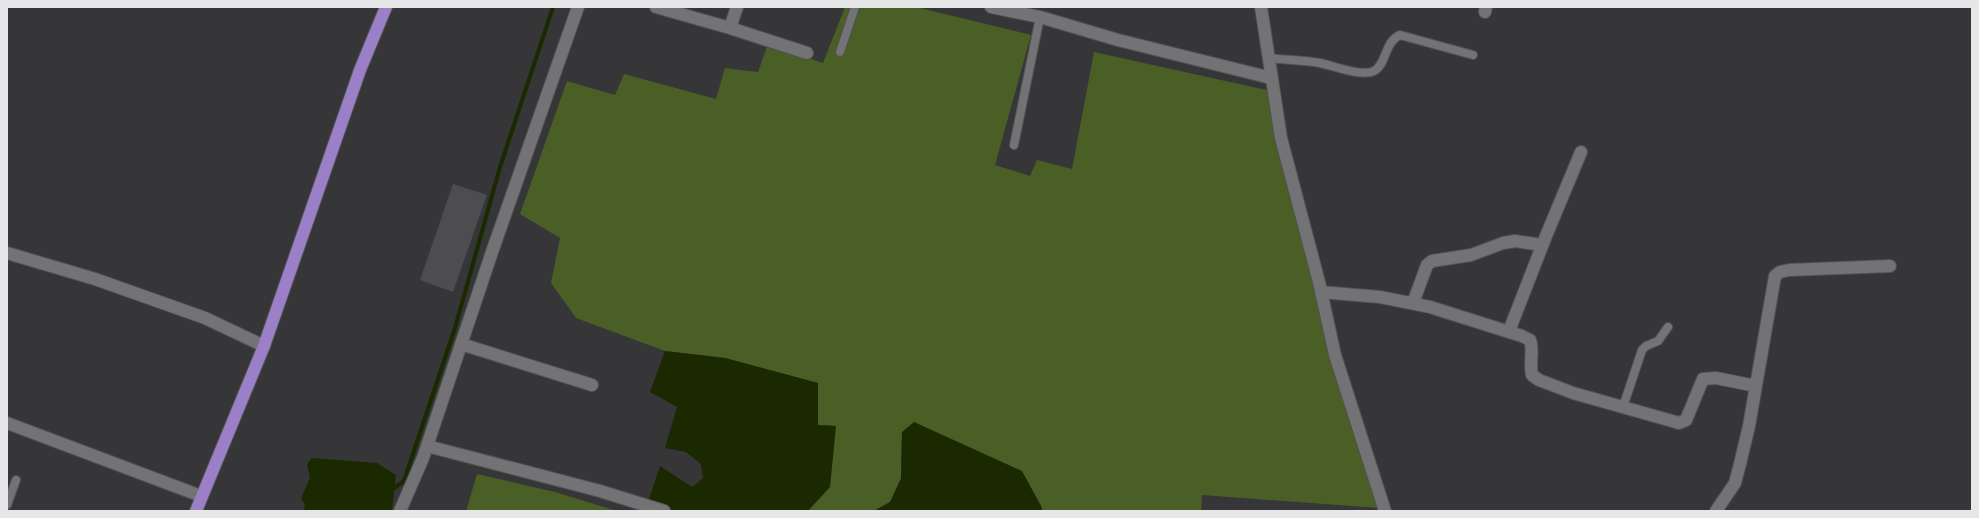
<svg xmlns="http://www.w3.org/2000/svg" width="1979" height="518" viewBox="0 0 1979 518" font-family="Roboto,sans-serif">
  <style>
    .green { fill: #4a5f26 }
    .water { fill: #1b2900 }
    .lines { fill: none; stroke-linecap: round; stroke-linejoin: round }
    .stream { stroke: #1b2900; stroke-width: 4 }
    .building { fill: #4d4c4f }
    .lane-casing { stroke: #525153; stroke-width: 10 }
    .street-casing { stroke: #525153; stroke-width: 14 }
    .secondary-casing { stroke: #525153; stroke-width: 14 }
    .primary-casing { stroke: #525153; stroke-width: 14 }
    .lane { stroke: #737275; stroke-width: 8 }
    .street { stroke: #737275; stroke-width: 12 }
    .secondary { stroke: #737275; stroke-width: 12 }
    .primary { stroke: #9b7fc7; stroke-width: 12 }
  </style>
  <rect width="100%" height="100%" fill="#363538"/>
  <path class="green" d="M845 7H916L1031 35 995 165 1030 176 1037 160 1072 169 1094 52 1271 91 1327 288 1345 389 1379 508 1202 495 1201 511H1042L1041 506 1021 471 971 449 902 432 901 478 890 502 874 511H808L836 426 818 425V383L725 358 665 351 576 318 551 283 560 238 520 214 567 81 615 95 624 74 716 99 725 68 758 72 768 44 823 63Z
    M477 474 555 492 617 511H466Z"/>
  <path class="water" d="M665 351 725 358 818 383V425L836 426 830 487 808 511H645L660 466 692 487 703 478 701 464 686 452 665 448 677 407 650 392Z
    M914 422 1022 471 1041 506 1042 511H874L890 502 901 479 902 432Z
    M312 458 377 463 396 475 392 510 304 511 305 505 301 498 310 478 307 464Z"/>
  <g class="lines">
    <path class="stream" d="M394 488 404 481 455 328 500 167 553 7"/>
  </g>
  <path class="building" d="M453 184 487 195 453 292 420 280Z"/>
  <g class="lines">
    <g class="lane-casing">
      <path id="lane" d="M840 52 855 7
        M1268 58C1285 60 1303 60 1320 63 1334 66 1362 77 1374 71 1387 64 1384 42 1400 35L1473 55
        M1014 145 1040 17
        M1623 407 1642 350 1646 346 1658 341 1668 327
        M7 505 16 480"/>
    </g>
    <g class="street-casing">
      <path id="street" d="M656 7 730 28 807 53
        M991 7 1040 17 1118 40 1271 78
        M1485 12 1486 7
        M730 28 737 7
        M7 253 95 279 205 318 264 346
        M1321 292 1380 297 1430 307 1522 336 1530 340C1534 351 1529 364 1532 375L1539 380 1573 393 1672 421 1679 423 1686 420 1703 379 1716 378 1756 386
        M1413 303 1427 265 1432 261 1471 255 1503 243 1515 241 1542 245
        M1509 331 1546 236 1581 152
        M461 344 592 385
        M7 423 201 496
        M427 446 600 491 664 511
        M400 511 423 458 492 252 578 7
        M1716 511 1735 483 1740 464 1749 426 1775 276 1780 272 1789 270 1890 266"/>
    </g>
    <g class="secondary-casing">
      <path id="secondary" d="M1261 7 1281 138 1319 282 1335 355 1385 511"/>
    </g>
    <g class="primary-casing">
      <path id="primary" d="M196 511 264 346 360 70 386 7"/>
    </g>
    <use href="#lane" class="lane"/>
    <use href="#street" class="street"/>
    <use href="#secondary" class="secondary"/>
    <use href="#primary" class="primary"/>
  </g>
  <rect width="1979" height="518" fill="none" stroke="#e7e6e8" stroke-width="16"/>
</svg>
